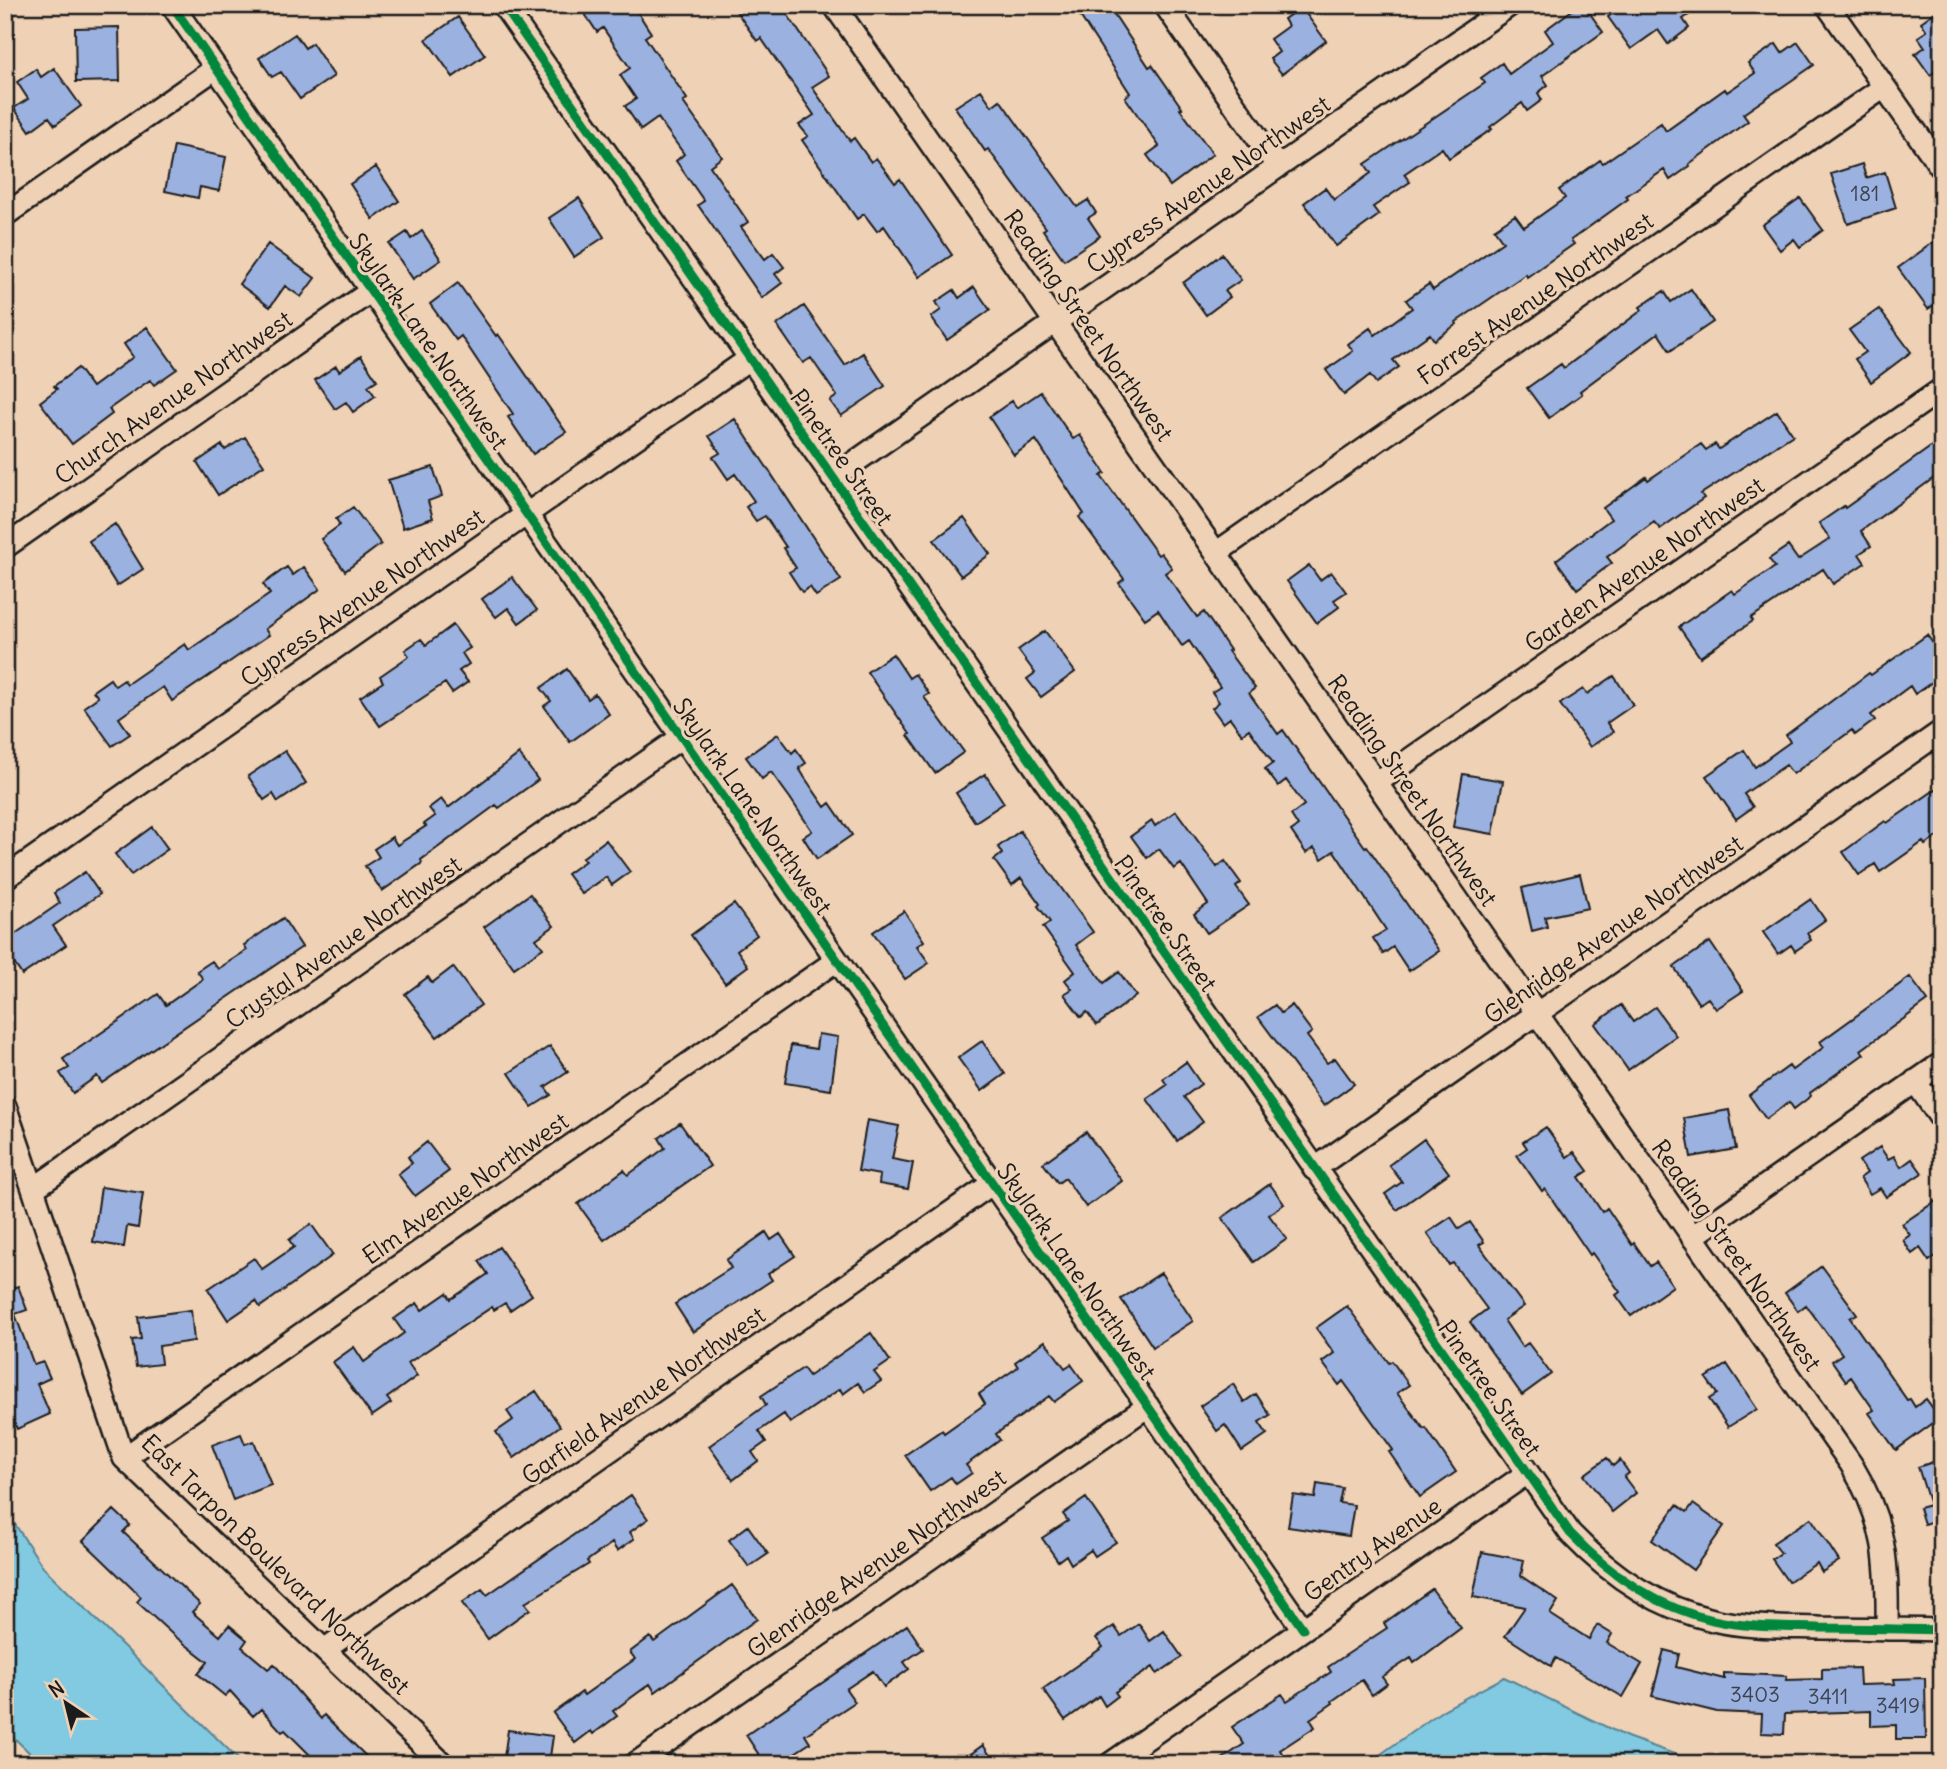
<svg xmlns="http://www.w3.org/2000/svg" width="1947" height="1769" viewBox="0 0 1947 1769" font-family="Delius,sans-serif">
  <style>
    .water { fill: #81cae2; stroke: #598493; stroke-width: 2 }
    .building { fill: #9bb1df; stroke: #1c1c1c; stroke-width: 2 }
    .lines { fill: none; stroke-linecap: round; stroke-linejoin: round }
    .street-casing { stroke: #1c1c1c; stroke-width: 26 }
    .street { stroke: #efd1b6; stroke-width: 21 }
    .cycleway-casing { stroke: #efd1b6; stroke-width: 13 }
    .cycleway { stroke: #00873e; stroke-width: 9 }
    .labels { text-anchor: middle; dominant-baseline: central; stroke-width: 6; stroke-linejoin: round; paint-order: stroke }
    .number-label { font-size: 21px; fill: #3c414d }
    .street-label { font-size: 24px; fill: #1c1c1c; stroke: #efd1b6 }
  </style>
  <rect width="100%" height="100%" fill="#efd1b6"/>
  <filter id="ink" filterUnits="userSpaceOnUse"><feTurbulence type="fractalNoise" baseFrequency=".0143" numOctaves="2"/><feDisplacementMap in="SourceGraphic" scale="14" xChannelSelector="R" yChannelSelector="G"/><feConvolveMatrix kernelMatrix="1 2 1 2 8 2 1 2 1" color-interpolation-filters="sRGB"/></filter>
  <g filter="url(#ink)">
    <path class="water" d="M5 1509 43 1567 243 1764H41L5 1729Z
      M1504 1677 1627 1737 1702 1764H1367L1443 1710Z"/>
    <path class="building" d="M579 5H633L651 33 645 37 687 99 683 102 722 157 710 166 748 222 741 227 765 259 773 253 784 267 775 274 782 283 762 298 698 205 704 201 676 161 684 154 658 118 641 130 625 106 636 99 620 75 630 68 603 28 597 32Z
      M732 5H781L829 76 812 87 850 141 854 138 871 162 876 158 895 183 900 179 952 255 919 277 884 226 877 231 864 214 857 219 802 140 808 136 799 125 814 115 761 38 757 41Z
      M1073 5H1108L1149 67 1152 65 1182 108 1180 109 1213 154 1170 186 1147 155 1159 146 1125 97 1130 93Z
      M1579 5H1584L1603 32 1542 76 1548 85 1538 93 1542 100 1527 111 1522 103 1490 127 1492 129 1449 158 1442 148 1404 174 1410 182 1373 207 1379 215 1336 246 1304 203 1325 188 1334 200 1371 173 1365 164 1485 83 1481 78 1502 63 1509 74 1553 42 1545 30Z
      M1623 5H1703L1683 19 1689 28 1668 44 1658 30 1631 49 1608 17Z
      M1301 7 1326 41 1282 74 1270 59 1279 52 1270 39 1288 26 1284 19Z
      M1942 7V69L1941 68 1930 75 1915 54 1925 47 1918 37 1927 31 1921 22Z
      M458 17 485 55 453 77 426 39Z
      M119 27 120 81 76 82 75 28Z
      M295 34 305 48 312 43 334 76 300 99 281 72 272 77 259 58Z
      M1798 42 1814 65 1743 114 1748 121 1689 164 1690 166 1670 180 1664 170 1626 196 1628 199 1571 240 1574 244 1527 277 1526 274 1456 322 1457 324 1434 340 1430 334 1393 360 1399 367 1376 383 1370 375 1344 395 1326 370 1353 351 1348 344 1370 328 1375 335 1412 308 1406 300 1429 284 1433 290 1503 242 1494 229 1515 215 1524 227 1565 198 1559 190 1600 160 1603 163 1661 123 1666 131 1725 89 1727 92 1755 73 1748 63 1776 44 1782 53Z
      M54 68 81 106 55 125 49 117 30 131 14 108 28 99 17 82 36 69 41 77Z
      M981 90 992 106 1000 100 1077 207 1088 200 1096 213 1088 218 1100 236 1064 260 1043 230 1046 228 988 149 985 151 955 107Z
      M174 146 226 157 219 191 200 187 198 198 165 191Z
      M1862 164 1866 178 1885 172 1896 208 1848 224 1831 174Z
      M376 167 399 201 373 219 350 184Z
      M579 198 604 237 574 257 549 218Z
      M1800 198 1823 230 1800 247 1794 239 1780 250 1762 225Z
      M422 231 441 260 413 279 389 244 407 232 411 239Z
      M1942 236V300L1928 309 1898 268Z
      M268 244 315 278 301 297 285 286 270 307 239 284Z
      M1222 254 1241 280 1225 291 1230 297 1206 315 1183 283Z
      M458 283 496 336 498 334 566 432 533 454 508 417 513 414 461 336 456 340 430 304Z
      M974 287 990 310 947 340 931 317 941 310 936 302 954 290 959 298Z
      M1691 289 1713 322 1670 351 1658 333 1580 391 1582 394 1549 418 1527 388 1561 364 1564 368 1642 310 1640 307 1664 291 1671 302Z
      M804 306 845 365 863 353 885 386 841 416 830 401 837 396 811 358 803 363 777 325Z
      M1879 309 1911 352 1871 382 1855 359 1865 352 1849 330Z
      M147 327 177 369 154 385 150 380 109 409 112 414 72 444 40 402 57 389 54 386 78 368 92 387 133 357 124 344Z
      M361 356 377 380 368 386 375 396 353 412 346 402 335 409 315 380 336 366 339 371Z
      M1041 392 1073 439 1080 435 1105 473 1101 476 1158 555 1161 553 1172 568 1165 573 1197 617 1204 612 1230 650 1228 651 1255 688 1249 693 1278 734 1283 730 1365 847 1367 846 1439 951 1409 971 1393 947 1383 954 1373 938 1386 930 1334 851 1322 859 1314 848 1306 853 1291 831 1298 826 1291 815 1304 805 1286 780 1278 786 1265 769 1273 763 1249 729 1242 734 1230 718 1223 723 1212 708 1219 702 1212 692 1220 687 1189 641 1182 646 1158 610 1145 619 1119 583 1124 579 1079 517 1084 514 1036 440 1014 455 989 417 1012 401 1017 408Z
      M1777 411 1793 435 1701 494 1704 498 1660 529 1654 522 1607 557 1612 563 1577 589 1556 560 1611 519 1603 508 1646 477 1648 480 1701 444 1706 450 1715 444 1719 449Z
      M735 419 841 580 816 596 810 587 802 592 789 572 796 568 783 548 786 547 765 516 756 521 746 507 754 501 735 474 728 479 713 457 720 453 709 436Z
      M245 437 264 465 218 495 197 462 222 445 225 450Z
      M1942 439V472L1861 531 1871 546 1859 554 1865 563 1833 584 1823 569 1751 618 1753 621 1700 657 1679 627 1732 590 1735 594 1775 567 1769 559 1788 546 1798 560 1830 539 1819 523 1844 506 1845 508Z
      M433 467 442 496 428 501 433 518 403 528 388 480Z
      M353 507 381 544 345 571 321 539 340 525 336 519Z
      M964 518 990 554 961 576 934 540Z
      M115 524 143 569 117 586 89 541Z
      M1309 565 1320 580 1331 572 1346 592 1334 600 1339 607 1317 623 1287 581Z
      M287 567 293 575 304 567 320 589 265 629 269 635 172 701 163 687 119 718 130 734 112 746 84 707 98 697 93 691 110 679 115 686 124 680 127 684 185 644 189 650 270 594 263 584Z
      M512 577 537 610 519 623 508 608 496 617 482 599Z
      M453 625 470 648 462 653 469 664 459 671 468 682 452 693 445 683 380 726 360 697 383 682 380 676 409 656 405 650 421 639 426 645Z
      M1045 631 1075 672 1041 697 1027 679 1035 673 1018 650Z
      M1927 635 1942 656V675L1915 694 1910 686 1871 715 1875 720 1855 735 1852 730 1793 774 1786 765 1744 794 1753 807 1736 819 1706 776 1744 750 1755 767 1790 742 1786 735 1869 673 1871 675Z
      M893 654 909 678 915 674 929 694 924 697 964 752 935 773 908 735 910 734 867 672Z
      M567 669 588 699 595 694 609 714 570 742 544 706 551 701 541 688Z
      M1614 676 1633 705 1607 723 1613 732 1590 747 1560 704 1583 689 1587 694Z
      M778 734 792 753 796 749 806 763 799 768 805 778 825 807 830 803 852 835 817 859 803 837 812 831 790 798 771 772 762 779 746 757Z
      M285 751 306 783 278 802 273 794 264 800 248 776Z
      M519 754 538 780 499 808 496 805 421 860 422 863 382 891 365 866 379 857 374 849 392 837 397 845 426 826 424 824 435 816 429 808 441 799 448 808Z
      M985 774 1004 803 975 822 956 793Z
      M1463 774 1503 781 1493 834 1453 827Z
      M1942 785V834L1925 845 1923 842 1880 872 1875 864 1859 875 1843 852 1885 821 1887 823Z
      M1176 811 1217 867 1225 861 1241 883 1236 887 1249 905 1207 933 1194 914 1208 904 1181 864 1174 869 1159 849 1147 858 1131 836 1152 821 1155 826Z
      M152 827 168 849 131 875 115 854Z
      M1020 831 1093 932 1076 945 1104 983 1119 972 1136 996 1097 1025 1087 1012 1081 1017 1064 994 1072 989 1065 980 1075 972 1043 927 1050 922 1038 906 1040 904 1021 878 1012 885 994 860 1002 854 998 847Z
      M606 840 630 872 612 885 606 877 582 894 567 874 585 861 582 858Z
      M85 872 100 894 53 926 66 945 22 975 5 950V941L60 903 54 893Z
      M1580 874 1588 908 1545 917 1547 927 1532 931 1522 888Z
      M530 894 554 926 536 939 543 948 514 968 484 927Z
      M1811 899 1825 920 1807 933 1811 940 1795 951 1791 945 1778 954 1763 932Z
      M734 904 757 935 737 950 748 966 725 983 691 935Z
      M904 911 924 941 917 946 929 963 905 979 873 932Z
      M283 918 302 947 102 1083 97 1076 73 1093 60 1073 69 1068 63 1059 158 994 166 1005 203 979 197 971 212 961 218 969 247 950 244 945Z
      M1710 942 1743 991 1716 1009 1708 998 1699 1004 1674 967Z
      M453 967 481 1005 437 1037 405 994 428 977 432 983Z
      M1910 977 1928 1001 1861 1050 1864 1054 1810 1093 1811 1096 1794 1109 1789 1102 1766 1119 1749 1095 1789 1066 1792 1070 1824 1047 1820 1042Z
      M1275 1005 1281 1013 1292 1005 1312 1032 1307 1036 1327 1063 1335 1058 1354 1084 1324 1106 1258 1017Z
      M1621 1005 1633 1022 1655 1007 1676 1036 1628 1070 1595 1024Z
      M818 1034 838 1037 831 1090 785 1083 791 1045 816 1049Z
      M982 1041 1005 1074 982 1091 958 1058Z
      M550 1046 568 1072 545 1087 551 1095 532 1107 509 1073Z
      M1186 1062 1201 1084 1184 1097 1203 1122 1177 1141 1147 1099 1167 1085 1163 1079Z
      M1729 1110 1736 1149 1691 1157 1684 1118Z
      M867 1120 899 1126 892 1159 913 1163 908 1189 879 1184 880 1175 858 1171Z
      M680 1123 710 1166 604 1240 578 1204 624 1170 628 1175 665 1148 659 1138Z
      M1546 1127 1567 1157 1574 1152 1588 1171 1579 1177 1602 1212 1607 1208 1632 1245 1634 1243 1650 1266 1656 1262 1673 1286 1631 1316 1616 1295 1620 1292 1592 1253 1590 1255 1545 1189 1542 1191 1517 1155 1527 1148 1523 1142Z
      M1086 1132 1122 1181 1086 1207 1065 1178 1058 1183 1043 1163Z
      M1424 1139 1449 1173 1397 1210 1385 1194 1402 1182 1389 1165Z
      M427 1142 449 1171 415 1196 398 1174 412 1163 408 1157Z
      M1880 1147 1888 1159 1894 1156 1901 1167 1912 1159 1922 1173 1886 1197 1880 1188 1870 1194 1860 1178 1867 1173 1859 1161Z
      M1270 1184 1284 1204 1269 1215 1287 1239 1254 1262 1222 1218Z
      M101 1187 143 1193 138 1228 127 1226 124 1247 93 1242Z
      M1942 1197V1252L1929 1261 1920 1248 1912 1254 1903 1240 1910 1235 1902 1224Z
      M1451 1217 1459 1229 1470 1222 1484 1242 1479 1245 1524 1306 1504 1320 1522 1347 1528 1343 1551 1374 1522 1395 1470 1322 1487 1309 1453 1263 1449 1265 1427 1233Z
      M311 1224 333 1255 260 1307 256 1301 228 1320 208 1289 254 1258 262 1269 294 1247 289 1240Z
      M766 1232 771 1240 780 1234 795 1256 768 1274 772 1280 693 1332 675 1304 731 1268 726 1260Z
      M499 1247 532 1295 510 1310 505 1303 494 1310 492 1307 408 1363 417 1376 387 1398 391 1403 372 1416 333 1362 354 1347 364 1362 404 1333 394 1319 417 1303 422 1310 447 1293 451 1299 488 1274 479 1261Z
      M1822 1266 1857 1314 1850 1318 1907 1400 1910 1399 1915 1407 1926 1399 1940 1418 1896 1450 1869 1413 1874 1410 1851 1377 1846 1381 1832 1361 1842 1354 1806 1305 1798 1311 1785 1293Z
      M1161 1273 1193 1321 1153 1347 1121 1299Z
      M18 1286 27 1310 15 1314 34 1365 43 1362 50 1378 37 1384 50 1414 17 1429 5 1402V1291Z
      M1347 1306 1389 1363 1392 1361 1409 1385 1397 1393 1424 1429 1426 1428 1456 1472 1420 1497 1389 1452 1393 1450 1343 1381 1339 1385 1322 1362 1334 1353 1316 1328Z
      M191 1310 194 1341 159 1346 161 1364 136 1367 132 1340 141 1339 138 1317Z
      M871 1333 890 1361 874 1372 881 1381 865 1392 858 1383 843 1394 840 1389 790 1423 784 1414 759 1431 766 1442 752 1452 758 1461 733 1480 709 1446 766 1405 761 1396 803 1368 809 1376Z
      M1045 1341 1065 1368 1071 1364 1083 1381 1054 1402 1049 1396 996 1434 1000 1440 966 1465 972 1473 956 1484 951 1477 930 1491 905 1455 942 1430 944 1433 985 1404 979 1394 1018 1367 1015 1362Z
      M1727 1364 1757 1409 1728 1427 1709 1399 1717 1394 1706 1378Z
      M1233 1384 1244 1402 1256 1394 1270 1415 1259 1422 1267 1434 1242 1451 1225 1425 1217 1431 1200 1406Z
      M536 1391 560 1426 514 1458 496 1432 513 1420 507 1411Z
      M241 1434 245 1444 254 1441 271 1485 233 1500 212 1445Z
      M1607 1458 1613 1466 1620 1460 1629 1473 1624 1477 1636 1493 1612 1512 1584 1475Z
      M1942 1459V1529L1938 1530 1936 1520 1924 1524 1919 1508 1930 1505 1918 1467Z
      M1317 1484 1342 1488 1339 1503 1354 1505 1349 1536 1288 1527 1293 1495 1315 1498Z
      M631 1495 648 1519 630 1532 634 1539 617 1551 612 1543 587 1561 589 1564 525 1603 530 1609 488 1639 462 1603 482 1589 487 1595Z
      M1086 1498 1116 1542 1095 1556 1091 1550 1071 1564 1066 1555 1058 1561 1042 1538 1068 1521 1063 1514Z
      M1693 1504 1724 1526 1693 1570 1652 1540 1677 1505 1687 1512Z
      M114 1510 130 1525 123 1532 200 1604 192 1612 220 1636 229 1625 247 1640 242 1647 268 1669 274 1664 321 1719 324 1715 374 1764H319L285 1730 282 1732 261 1709 253 1716 230 1691 225 1696 198 1674 208 1662 172 1634 137 1602 141 1597 83 1541Z
      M1811 1518 1839 1561 1822 1572 1817 1563 1788 1582 1772 1559 1781 1553 1773 1543Z
      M748 1526 768 1554 749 1567 729 1540Z
      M1482 1552 1524 1560 1521 1576 1558 1601 1550 1614 1589 1639 1597 1625 1612 1634 1607 1643 1642 1664 1623 1697 1556 1658 1551 1666 1505 1636 1525 1607 1473 1597Z
      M732 1585 757 1619 655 1692 650 1684 613 1711 617 1716 593 1734 591 1731 575 1743 553 1713 582 1692 584 1695 635 1659 630 1652 650 1637 654 1642Z
      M1432 1589 1461 1628 1414 1663 1411 1658 1382 1677 1387 1684 1372 1695 1362 1680 1332 1701 1333 1703 1310 1719 1315 1727 1280 1750 1285 1758 1277 1764H1215L1244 1744 1232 1727 1282 1694 1287 1701 1331 1672 1328 1667 1387 1628 1384 1623Z
      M1139 1624 1150 1641 1164 1631 1182 1657 1157 1674 1153 1667 1115 1692 1118 1696 1105 1706 1099 1696 1065 1720 1043 1689 1103 1647 1096 1638 1114 1626 1121 1636Z
      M907 1625 923 1649 904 1662 909 1669 884 1687 873 1671 846 1689 855 1702 805 1735 810 1743 778 1764H765L746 1735Z
      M1664 1650 1679 1654 1676 1667 1724 1679V1673L1787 1676 1786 1680 1822 1679V1669L1859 1668 1860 1685 1895 1684 1894 1679 1925 1678 1926 1739H1896V1725L1871 1726V1711L1785 1714 1784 1734 1761 1733 1762 1714 1717 1712 1652 1696Z
      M508 1730 553 1736 549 1764H503Z
      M983 1745 996 1764H957Z"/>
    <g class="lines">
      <g class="street-casing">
        <path id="street" d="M172 5 1303 1629
          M503 5 1570 1533C1610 1575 1656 1607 1713 1620 1748 1628 1784 1627 1819 1628 1860 1628 1901 1629 1942 1630
          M834 5 1851 1464C1886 1522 1888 1562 1887 1629
          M1165 5 1278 167
          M1827 5 1942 169
          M5 215 216 68
          M832 478 1510 5
          M5 547 371 291
          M1216 553 1884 87
          M1376 783 1942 389
          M5 878 749 359
          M1915 1081 1942 1120
          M5 1106 124 1458 443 1764
          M1314 1169 1942 731
          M33 1189 682 737
          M1692 1237 1942 1063
          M124 1458 837 960
          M324 1650 993 1183
          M635 1764 1148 1406
          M1110 1764 1526 1474"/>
      </g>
      <use href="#street" class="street"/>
      <g class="cycleway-casing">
        <path id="cycleway" d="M172 5 1303 1629
          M503 5 1570 1533C1610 1575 1656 1607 1713 1620 1748 1628 1784 1627 1819 1628 1860 1628 1901 1629 1942 1630"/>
      </g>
      <use href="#cycleway" class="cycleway"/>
    </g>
  </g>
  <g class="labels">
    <g class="number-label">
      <text x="1865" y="193">181</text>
      <text x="1755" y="1694">3403</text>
      <text x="1828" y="1696">3411</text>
      <text x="1898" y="1705">3419</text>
    </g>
    <g class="street-label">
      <text transform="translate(1208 184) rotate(-35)">Cypress Avenue Northwest</text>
      <text transform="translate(1535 298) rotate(-35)">Forrest Avenue Northwest</text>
      <text transform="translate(1089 325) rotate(55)">Reading Street Northwest</text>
      <text transform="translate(429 341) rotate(55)">Skylark Lane Northwest</text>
      <text transform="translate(173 397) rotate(-35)">Church Avenue Northwest</text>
      <text transform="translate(842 457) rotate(55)">Pinetree Street</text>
      <text transform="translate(1644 564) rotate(-35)">Garden Avenue Northwest</text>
      <text transform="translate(362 597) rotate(-35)">Cypress Avenue Northwest</text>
      <text transform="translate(1413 790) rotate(55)">Reading Street Northwest</text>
      <text transform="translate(753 806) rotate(55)">Skylark Lane Northwest</text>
      <text transform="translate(1166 923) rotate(55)">Pinetree Street</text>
      <text transform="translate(1613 929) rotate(-35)">Glenridge Avenue Northwest</text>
      <text transform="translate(343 942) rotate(-35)">Crystal Avenue Northwest</text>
      <text transform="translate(465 1188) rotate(-35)">Elm Avenue Northwest</text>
      <text transform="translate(1737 1255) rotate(55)">Reading Street Northwest</text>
      <text transform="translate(1077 1271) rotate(55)">Skylark Lane Northwest</text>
      <text transform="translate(1490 1388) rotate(55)">Pinetree Street</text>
      <text transform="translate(643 1395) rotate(-35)">Garfield Avenue Northwest</text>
      <text transform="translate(1372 1549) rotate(-35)">Gentry Avenue</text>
      <text transform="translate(876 1563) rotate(-35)">Glenridge Avenue Northwest</text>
      <text transform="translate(276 1564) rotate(44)">East Tarpon Boulevard Northwest</text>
    </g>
  </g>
  <rect width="1947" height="1769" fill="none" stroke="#efd1b6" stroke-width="28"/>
  <rect x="14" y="14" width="1919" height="1741" fill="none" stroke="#1c1c1c" stroke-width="2.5" filter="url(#ink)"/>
  <g transform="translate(66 1703) rotate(325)" stroke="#efd1b6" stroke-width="5" paint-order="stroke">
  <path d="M0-5L12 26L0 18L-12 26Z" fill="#1c1c1c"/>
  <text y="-10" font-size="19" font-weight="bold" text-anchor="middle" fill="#1c1c1c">N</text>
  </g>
</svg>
